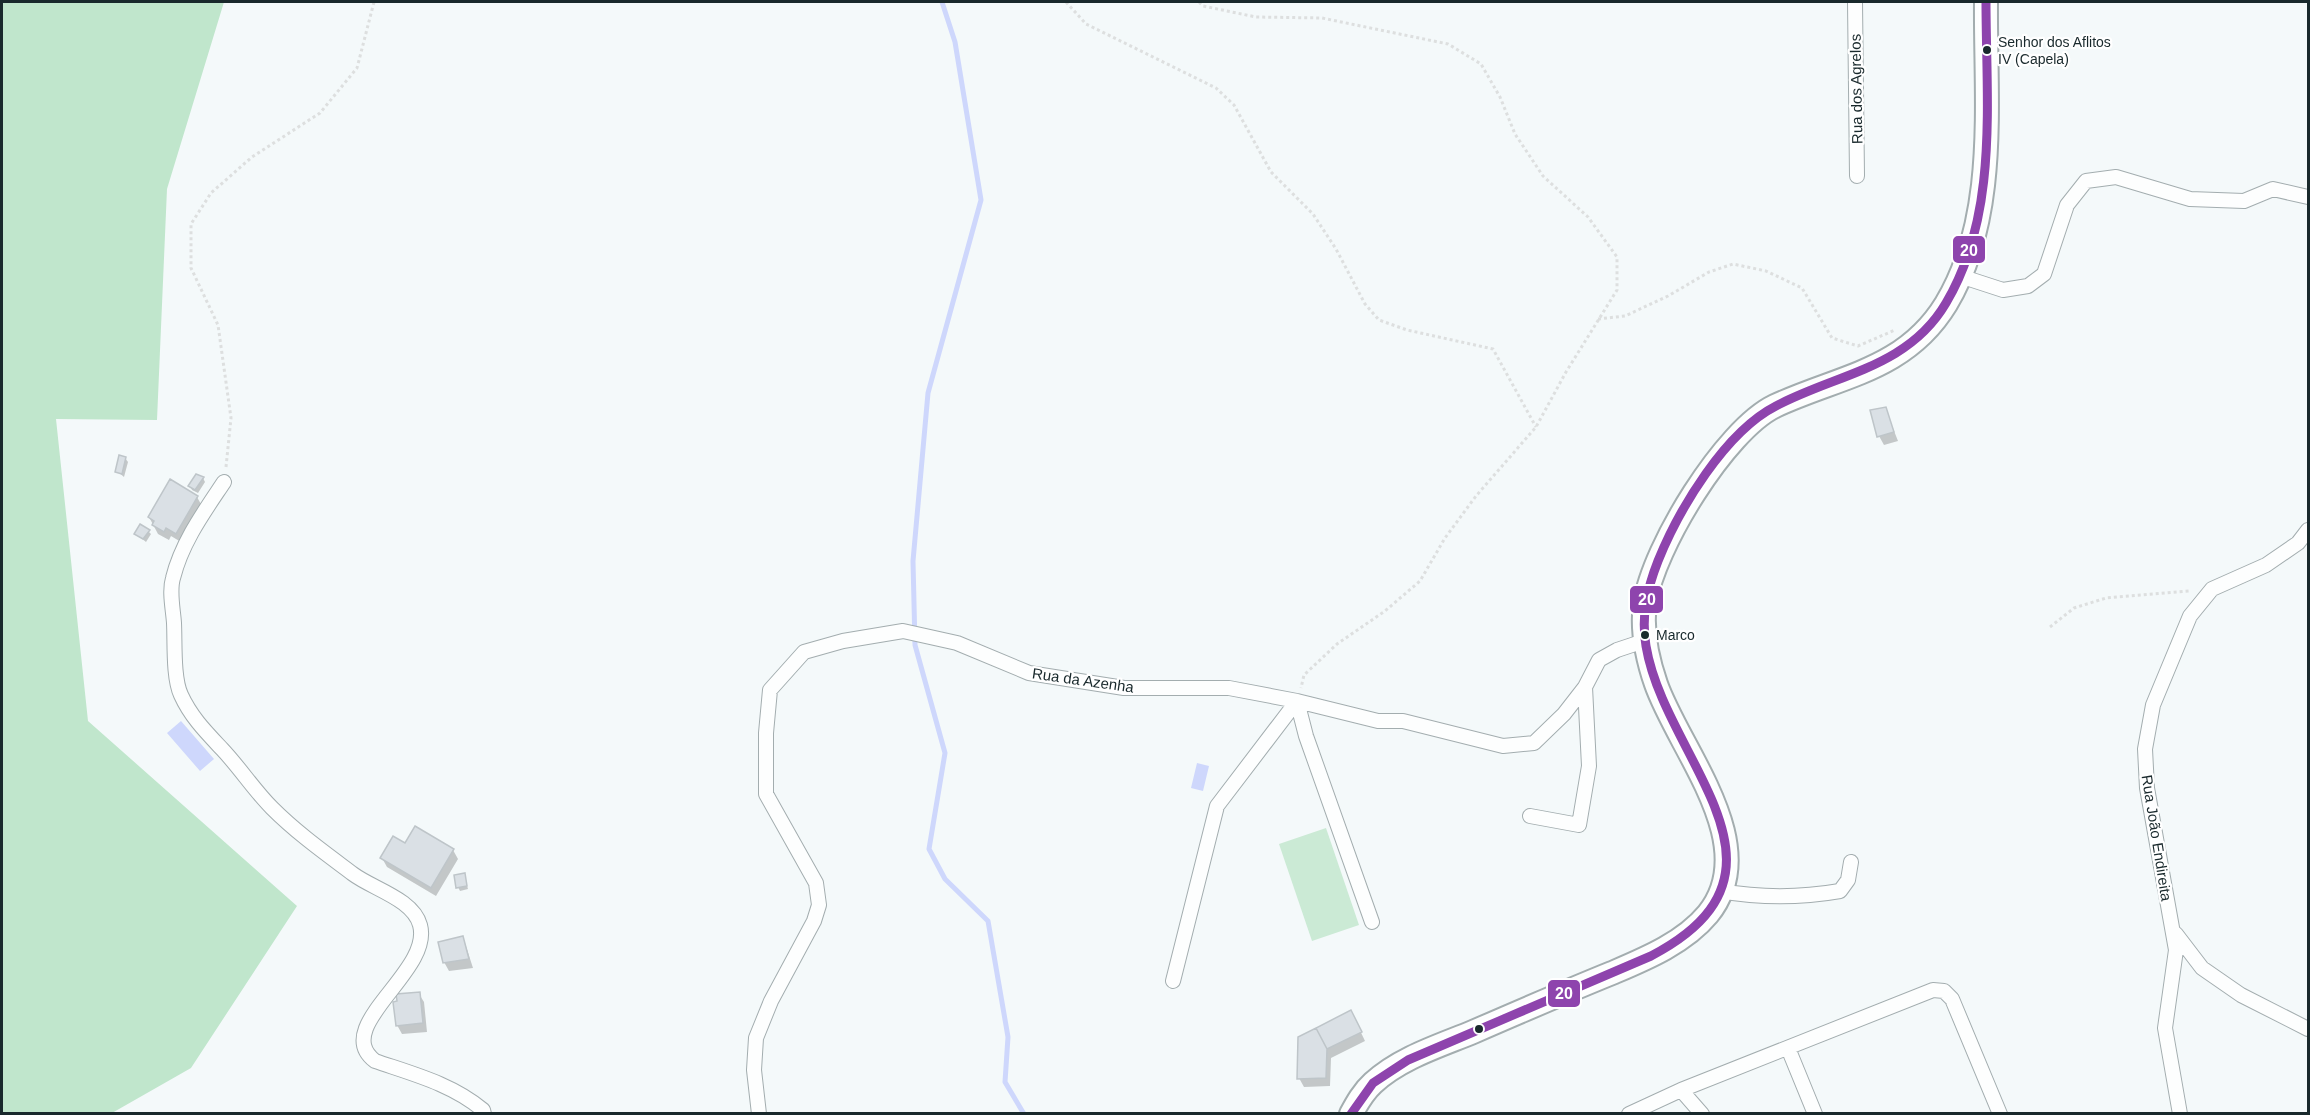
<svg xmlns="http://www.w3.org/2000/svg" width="2310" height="1115" viewBox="0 0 2310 1115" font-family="Helvetica,sans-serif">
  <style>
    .green { fill: #cbead5 }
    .forest { fill: #c0e6cc }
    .water { fill: #ced7fc }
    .shadow { fill: #0003 }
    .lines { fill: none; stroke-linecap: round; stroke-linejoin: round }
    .stream { stroke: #ced7fc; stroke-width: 5 }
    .building { fill: #dae0e5; stroke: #bec5c9; stroke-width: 1.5 }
    .minor-casing { stroke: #a3adaf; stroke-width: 16 }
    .primary-casing { stroke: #a3adaf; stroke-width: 26 }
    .path { stroke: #dddfdf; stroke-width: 3; stroke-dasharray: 3 3; stroke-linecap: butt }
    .minor { stroke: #fdfefe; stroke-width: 14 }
    .primary { stroke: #fdfefe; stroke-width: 22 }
    .bus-1-casing { stroke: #fff; stroke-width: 14 }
    .bus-1 { stroke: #8e44ad; stroke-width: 9 }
    .bus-dot { fill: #19292c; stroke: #fff; stroke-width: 2 }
    .labels { text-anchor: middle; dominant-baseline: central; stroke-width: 4.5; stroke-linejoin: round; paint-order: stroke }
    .bus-label { font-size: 14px; fill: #19292c; stroke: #fff; text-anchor: start }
    .street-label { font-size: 15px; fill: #19292c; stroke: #fff }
    .line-badge { stroke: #fff; stroke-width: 2 }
    .badge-label { font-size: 16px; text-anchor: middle; font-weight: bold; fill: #fff }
  </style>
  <rect width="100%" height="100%" fill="#f4f9fa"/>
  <path class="green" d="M1326 828 1359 925 1312 941 1279 844Z"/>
  <path class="forest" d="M2 2H224L167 189 157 420 56 419 88 721 297 906 191 1068 112 1113H2Z"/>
  <path class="water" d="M181 721 214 759 200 771 167 733Z
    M1197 763 1209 766 1203 791 1191 788Z"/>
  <path class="shadow" d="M1885 408 1898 441 1884 445 1879 436Z
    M125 458 128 462 124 477 117 471Z
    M203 478 205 482 198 493 192 490 190 486Z
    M197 497 202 506 181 542 171 536 169 540 158 534 149 517Z
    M148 531 151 534 146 542 136 534Z
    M405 845 453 850 458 859 436 896 387 867 382 858Z
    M464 875 468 889 460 891 458 887Z
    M463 937 473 968 449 971 444 962Z
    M419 994 424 1002 427 1032 402 1034 397 1025Z
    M1355 1020 1365 1041 1331 1058 1330 1086 1304 1087 1299 1078 1300 1038Z"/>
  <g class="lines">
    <path class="stream" d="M942 2 955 42 981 200 928 393 913 561 915 645 945 753 929 849 945 879 988 921 1008 1037 1005 1082 1024 1114"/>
  </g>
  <path class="building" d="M1886 407 1894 432 1877 437 1870 410Z
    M119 455 126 457 122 474 115 472Z
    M196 474 204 477 195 490 188 486Z
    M170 479 198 496 176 534 166 528 164 532 152 525 154 521 148 517Z
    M140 524 150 530 143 539 134 534Z
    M415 826 454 849 431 888 380 858 393 836 405 843Z
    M465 873 467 886 456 888 454 875Z
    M463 936 469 959 443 963 438 942Z
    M420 992 423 1023 396 1026 393 1002 397 1001 396 994Z
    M1351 1010 1362 1032 1327 1049 1316 1028Z
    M1316 1028 1327 1049 1326 1078 1297 1079 1298 1037Z"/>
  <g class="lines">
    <g class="minor-casing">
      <path id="minor" d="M1855 2 1857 176
        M1960 276 2003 290 2028 286 2044 274 2067 205 2086 181 2116 177 2190 199 2244 201 2273 189 2308 197
        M224 482C204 512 182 542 173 578 169 591 173 609 174 623 175 643 173 678 181 695 191 717 206 732 222 749 240 768 254 790 272 808 297 833 325 853 353 874 373 889 413 899 420 925 433 972 330 1026 375 1061 413 1074 452 1084 483 1110L484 1114
        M1297 701 1306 736 1372 922
        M1530 816 1579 825 1589 766 1585 687
        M1720 891C1760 898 1800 898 1840 891L1848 880 1851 862
        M2176 934 2202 968 2241 995 2308 1029
        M1173 981 1217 806 1297 701
        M1788 1048 1815 1114
        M1681 1090 1702 1114
        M759 1114 754 1070 756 1038 771 1001 814 921 819 905 816 883 766 794V733L770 690 804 652 843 641 903 631 957 643 1029 673 1124 688H1229L1297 701 1378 721H1403L1503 746 1534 743 1564 714 1585 687 1599 660 1617 650 1644 641
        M1629 1114 1681 1090 1933 990 1944 991 1952 999 2000 1114
        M2180 1114 2165 1028 2176 950 2147 788 2145 749 2153 705 2190 616 2212 589 2266 565 2298 543 2308 530"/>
    </g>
    <g class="primary-casing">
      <path id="primary" d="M1351 1114C1357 1103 1363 1092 1373 1083 1400 1058 1439 1046 1473 1032 1519 1012 1565 992 1612 973 1645 959 1684 943 1708 914 1764 845 1679 750 1656 684 1647 658 1641 631 1645 603 1653 548 1725 430 1775 406 1839 376 1905 371 1946 304 1999 216 1985 100 1986 2"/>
    </g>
    <path class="path" d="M1066 2 1086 24 1216 88 1234 105 1271 172 1313 214 1336 249 1365 304 1379 320 1407 330 1493 349 1536 427
      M1199 2 1203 6 1256 17 1322 18 1448 44 1481 64 1500 97 1515 134 1543 176 1588 217 1617 257V290L1566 372 1536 427 1476 496 1445 538 1420 581 1385 611 1337 644 1304 675 1301 688
      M1598 319 1625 316 1668 296 1709 272 1733 264 1766 271 1802 288 1832 338 1858 346 1895 330
      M226 467 231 418 218 325 191 268V224L211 193 252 157 320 113 357 68 374 2
      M2050 627 2074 608 2106 598 2189 591"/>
    <use href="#minor" class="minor"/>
    <use href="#primary" class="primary"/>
    <g class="bus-1-casing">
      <path id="bus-1" d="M1351 1114 1373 1083 1408 1060 1651 956C1814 871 1665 761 1646 646 1641 616 1647 589 1658 561 1679 509 1725 432 1776 406 1836 374 1908 368 1946 303 1999 214 1986 101 1986 2"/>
    </g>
    <use href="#bus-1" class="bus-1"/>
  </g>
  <g class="bus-dot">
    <circle cx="1987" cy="50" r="5"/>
    <circle cx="1645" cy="635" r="5"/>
    <circle cx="1479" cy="1029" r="5"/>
  </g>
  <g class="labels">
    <g class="bus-label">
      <text x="1998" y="42">Senhor dos Aflitos<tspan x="1998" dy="17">IV (Capela)</tspan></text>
      <text x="1656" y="635">Marco</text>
    </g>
    <g class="street-label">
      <text transform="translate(1856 89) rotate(-91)">Rua dos Agrelos</text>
      <text transform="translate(1083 680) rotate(8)">Rua da Azenha</text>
      <text transform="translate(2157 838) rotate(81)">Rua João Endireita</text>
    </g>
  </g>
  <g class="line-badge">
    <rect x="1952" y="235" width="34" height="29" rx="6" fill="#8e44ad"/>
    <rect x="1629" y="585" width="35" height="29" rx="6" fill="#8e44ad"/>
    <rect x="1547" y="979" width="34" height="29" rx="6" fill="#8e44ad"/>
  </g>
  <g class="badge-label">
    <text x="1969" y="256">20</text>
    <text x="1647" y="605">20</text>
    <text x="1564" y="999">20</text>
  </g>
  <rect width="2310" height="1115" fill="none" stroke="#19292c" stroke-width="6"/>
</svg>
